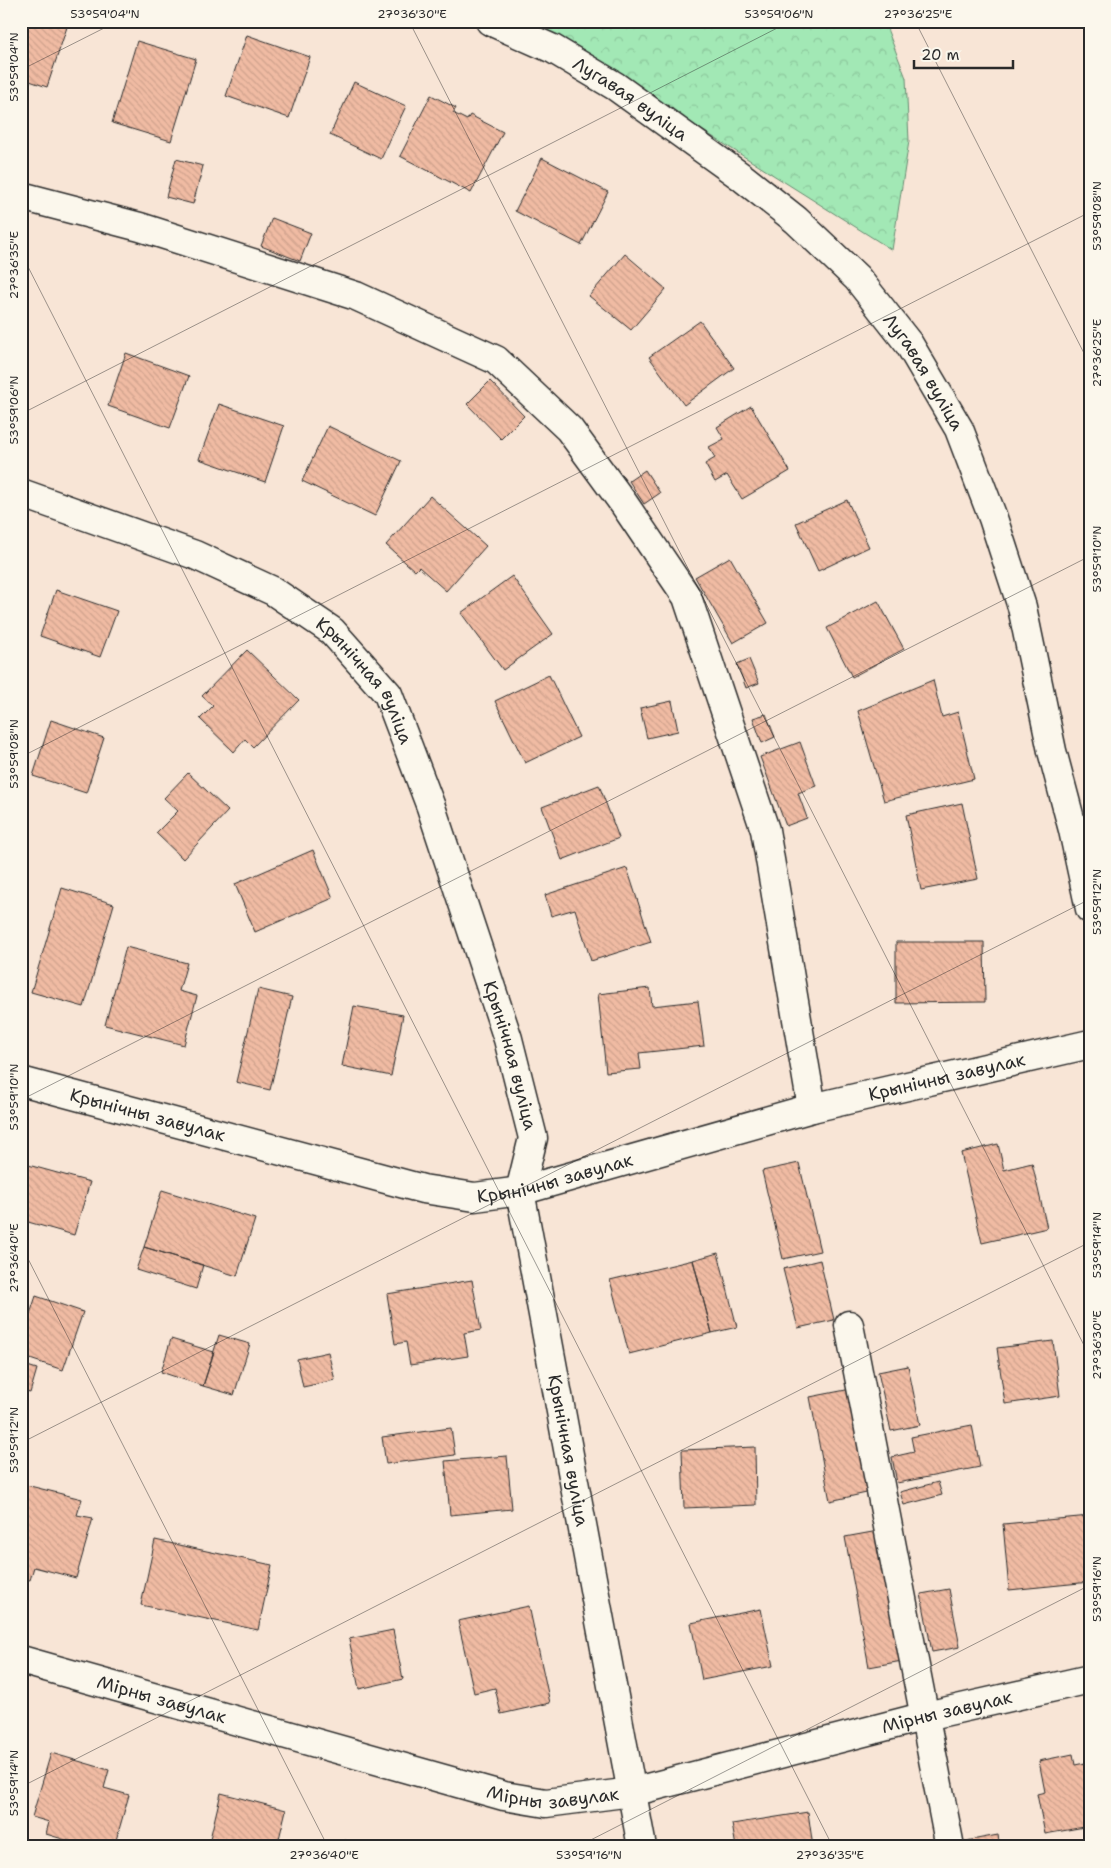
<svg xmlns="http://www.w3.org/2000/svg" width="1111" height="1868" viewBox="0 0 1111 1868" font-family="'Shantell Sans',sans-serif">
  <style>
    .forest { fill: url(#forest-crowns); stroke: #668a70 }
    .building { fill: url(#building-back-hatch); stroke: #2b2b2b }
    .lines { fill: none; stroke-linecap: round; stroke-linejoin: round }
    .minor-casing { stroke: #2b2b2b; stroke-width: 31 }
    .minor { stroke: #fbf7ec; stroke-width: 28 }
    .ticks { fill: none; stroke: #2b2b2b; stroke-width: 1; stroke-opacity: 0.45 }
    .labels { text-anchor: middle; dominant-baseline: central; stroke-width: 4; stroke-linejoin: round; paint-order: stroke }
    .street-label { font-size: 18px; fill: #2b2b2b; stroke: #fbf7ec }
    .neatline { fill: none; stroke: #2b2b2b; stroke-width: 2 }
    .ticks-label { font-size: 12px; text-anchor: middle; fill: #2b2b2b }
  </style>
  <defs>
    <pattern id="forest-crowns" width="20" height="18" patternUnits="userSpaceOnUse" patternTransform="scale(1.25)"><rect width="20" height="18" fill="#a2e8b5"/><path d="M2 6a3 3 0 1 1 6 0M12 15a3 3 0 1 1 6 0" fill="none" stroke="#8cc79c"/></pattern>
    <pattern id="building-back-hatch" width="6" height="6" patternUnits="userSpaceOnUse" patternTransform="scale(1.25)"><rect width="6" height="6" fill="#f0bba3"/><path d="M-1 5l2 2M0 0l6 6M5-1l2 2" fill="none" stroke="#cea18c"/></pattern>
  </defs>
  <rect width="100%" height="100%" fill="#f8e5d6"/>
  <filter id="ink" filterUnits="userSpaceOnUse"><feTurbulence type="fractalNoise" baseFrequency=".02" numOctaves="2"/><feDisplacementMap in="SourceGraphic" scale="10" xChannelSelector="R" yChannelSelector="G"/><feConvolveMatrix kernelMatrix="1 2 1 2 8 2 1 2 1" color-interpolation-filters="sRGB"/></filter>
  <g filter="url(#ink)">
    <path class="forest" d="M519 21H884L906 78 909 141 892 250 542 29Z"/>
    <path class="building" d="M21 21H69L47 87 21 78Z
      M247 35 310 57 289 118 226 96Z
      M137 41 196 59 171 141 112 123Z
      M354 82 406 106 381 159 330 135Z
      M431 95 456 108 453 113 467 120 470 115 503 132 471 193 400 156Z
      M542 158 608 192 581 245 515 211Z
      M176 159 203 166 193 204 166 197Z
      M272 218 311 233 300 261 261 246Z
      M625 254 666 289 631 330 589 296Z
      M700 321 734 368 684 405 649 357Z
      M126 353 189 376 170 428 108 406Z
      M490 381 524 416 501 439 467 404Z
      M219 404 284 426 265 482 199 459Z
      M751 406 790 471 742 499 727 475 715 482 705 464 715 458 709 447 724 439 717 427Z
      M328 426 401 461 375 516 302 481Z
      M645 470 660 493 644 504 629 481Z
      M430 496 486 546 446 591 419 567 415 571 386 545Z
      M847 500 869 547 818 571 796 523Z
      M730 557 768 623 733 643 695 577Z
      M512 576 553 634 503 670 461 613Z
      M56 590 117 611 100 657 40 636Z
      M878 601 904 649 852 677 827 628Z
      M247 650 299 700 253 747 245 739 234 752 200 719 213 706 202 696Z
      M749 659 759 683 746 688 737 664Z
      M549 675 579 737 525 763 495 701Z
      M933 680 942 717 958 712 974 779 884 801 858 711Z
      M672 701 678 731 647 738 640 708Z
      M766 714 775 737 762 743 753 718Z
      M51 720 104 738 86 793 33 776Z
      M800 742 816 786 798 793 807 818 786 826 760 757Z
      M188 773 228 811 183 859 156 833 178 811 164 798Z
      M599 785 619 838 562 860 542 807Z
      M962 803 978 879 921 890 906 815Z
      M313 850 333 898 255 932 235 884Z
      M627 868 651 942 591 961 575 909 551 916 545 895Z
      M62 888 114 904 84 1007 31 992Z
      M896 942H984L985 1002 896 1003Z
      M126 947 187 963 179 991 197 996 184 1045 105 1025Z
      M650 988 652 1006 698 1001 704 1046 639 1053 641 1069 606 1072 598 994Z
      M258 989 292 997 270 1090 236 1082Z
      M354 1006 403 1015 391 1076 342 1066Z
      M998 1144 1004 1170 1032 1163 1047 1228 982 1243 961 1153Z
      M21 1163 90 1182 74 1235 21 1220Z
      M799 1163 820 1251 783 1259 762 1171Z
      M162 1190 255 1219 237 1276 144 1247Z
      M144 1247 203 1265 196 1289 136 1270Z
      M718 1253 737 1327 712 1333 693 1260Z
      M693 1260 712 1333 629 1354 610 1280Z
      M820 1260 834 1320 798 1328 783 1269Z
      M472 1280 481 1330 464 1333 468 1356 410 1365 406 1342 395 1344 387 1294Z
      M36 1296 83 1312 63 1370 21 1356V1341Z
      M219 1335 250 1344 234 1395 203 1386Z
      M171 1339 214 1352 203 1386 161 1372Z
      M1053 1341 1060 1396 1005 1404 997 1348Z
      M328 1352 335 1380 303 1387 297 1359Z
      M21 1364 37 1369 30 1393 21 1390Z
      M908 1366 920 1425 891 1431 878 1372Z
      M851 1389 871 1492 830 1501 810 1397Z
      M972 1425 980 1467 897 1483 892 1457 914 1452 911 1437Z
      M451 1428 455 1455 386 1464 382 1437Z
      M755 1447 756 1505 684 1508 682 1450Z
      M507 1456 512 1509 450 1515 445 1461Z
      M938 1482 942 1495 904 1505 900 1492Z
      M26 1485 82 1499 77 1515 93 1518 76 1578 34 1567 30 1580 21 1578V1496Z
      M1090 1516V1582L1009 1590 1003 1524Z
      M878 1531 902 1661 869 1667 845 1537Z
      M155 1540 272 1565 258 1630 141 1605Z
      M949 1589 960 1647 932 1652 921 1594Z
      M529 1606 550 1703 501 1714 495 1688 474 1693 458 1621Z
      M761 1609 773 1666 702 1680 691 1623Z
      M393 1630 403 1679 359 1689 349 1639Z
      M51 1753 109 1770 104 1788 129 1795 114 1847H89L46 1834 49 1822 32 1817Z
      M1073 1754 1075 1765 1090 1762V1826L1045 1834 1037 1794 1045 1792 1039 1761Z
      M221 1793 286 1810 277 1847H208Z
      M808 1812 813 1847H736L732 1824Z
      M998 1835 1000 1847H967L966 1841Z
      M345 1840 362 1847H342Z"/>
    <g class="lines">
      <g class="minor-casing">
        <g id="minor">
          <path id="s1" d="M490 21 553 49 615 86 743 178 796 220 857 278 909 344 959 429 993 518 1022 607 1052 751 1073 830 1090 909"/>
          <path d="M21 196 140 227 356 296 496 360 569 429 624 504 687 597 765 830 812 1108"/>
          <path id="s2" d="M21 493 195 555 273 591 332 631 388 694 431 807 508 1039 533 1138 520 1191 642 1847"/>
          <path id="s3" d="M21 1081 423 1189 475 1197 520 1191 812 1108 1090 1044"/>
          <path d="M849 1325 950 1847"/>
          <path id="s4" d="M21 1660 504 1796 546 1803 632 1792 926 1716 1090 1679"/>
        </g>
      </g>
      <use href="#minor" class="minor"/>
    </g>
  </g>
  <path class="ticks" d="M409 21 1090 1357M915 21 1090 365M21 70 118 21M21 253 833 1847M21 414 791 21M21 757 1090 212M21 1100 1090 556M21 1245 328 1847M21 1443 1090 899M21 1787 1090 1242M577 1847 1090 1585"/>
  <g class="labels">
    <g class="street-label">
      <text stroke="none"><textPath href="#s1" startOffset="161">Лугавая вуліца</textPath></text>
      <text stroke="none"><textPath href="#s1" startOffset="566">Лугавая вуліца</textPath></text>
      <text stroke="none"><textPath href="#s2" startOffset="402">Крынічная вуліца</textPath></text>
      <text stroke="none"><textPath href="#s2" startOffset="808">Крынічная вуліца</textPath></text>
      <text stroke="none"><textPath href="#s3" startOffset="956">Крынічны завулак</textPath></text>
      <text stroke="none"><textPath href="#s3" startOffset="131">Крынічны завулак</textPath></text>
      <text stroke="none"><textPath href="#s3" startOffset="551">Крынічны завулак</textPath></text>
      <text stroke="none"><textPath href="#s2" startOffset="1212">Крынічная вуліца</textPath></text>
      <text stroke="none"><textPath href="#s4" startOffset="146">Мірны завулак</textPath></text>
      <text stroke="none"><textPath href="#s4" startOffset="956">Мірны завулак</textPath></text>
      <text stroke="none"><textPath href="#s4" startOffset="551">Мірны завулак</textPath></text>
    </g>
  </g>
  <rect width="1111" height="1868" fill="none" stroke="#fbf7ec" stroke-width="55"/>
  <path d="M914 60v8h99v-8" fill="none" stroke="#2b2b2b" stroke-width="2.5"/>
  <text x="921" y="60" font-size="15" fill="#2b2b2b" stroke="#fbf7ec" stroke-width="4" paint-order="stroke">20 m</text>
  <rect x="28" y="28" width="1056" height="1812" class="neatline"/>
  <g class="ticks-label">
    <text x="105" y="18">53°59'04"N</text>
    <text x="412" y="18">27°36'30"E</text>
    <text x="779" y="18">53°59'06"N</text>
    <text x="918" y="18">27°36'25"E</text>
    <text transform="translate(14 67) rotate(-90)" y="4">53°59'04"N</text>
    <text transform="translate(1097 216) rotate(-90)" y="4">53°59'08"N</text>
    <text transform="translate(14 265) rotate(-90)" y="4">27°36'35"E</text>
    <text transform="translate(1097 353) rotate(-90)" y="4">27°36'25"E</text>
    <text transform="translate(14 410) rotate(-90)" y="4">53°59'06"N</text>
    <text transform="translate(1097 559) rotate(-90)" y="4">53°59'10"N</text>
    <text transform="translate(14 754) rotate(-90)" y="4">53°59'08"N</text>
    <text transform="translate(1097 902) rotate(-90)" y="4">53°59'12"N</text>
    <text transform="translate(14 1097) rotate(-90)" y="4">53°59'10"N</text>
    <text transform="translate(1097 1245) rotate(-90)" y="4">53°59'14"N</text>
    <text transform="translate(14 1258) rotate(-90)" y="4">27°36'40"E</text>
    <text transform="translate(1097 1345) rotate(-90)" y="4">27°36'30"E</text>
    <text transform="translate(14 1440) rotate(-90)" y="4">53°59'12"N</text>
    <text transform="translate(1097 1589) rotate(-90)" y="4">53°59'16"N</text>
    <text transform="translate(14 1783) rotate(-90)" y="4">53°59'14"N</text>
    <text x="324" y="1859">27°36'40"E</text>
    <text x="589" y="1859">53°59'16"N</text>
    <text x="830" y="1859">27°36'35"E</text>
  </g>
</svg>
